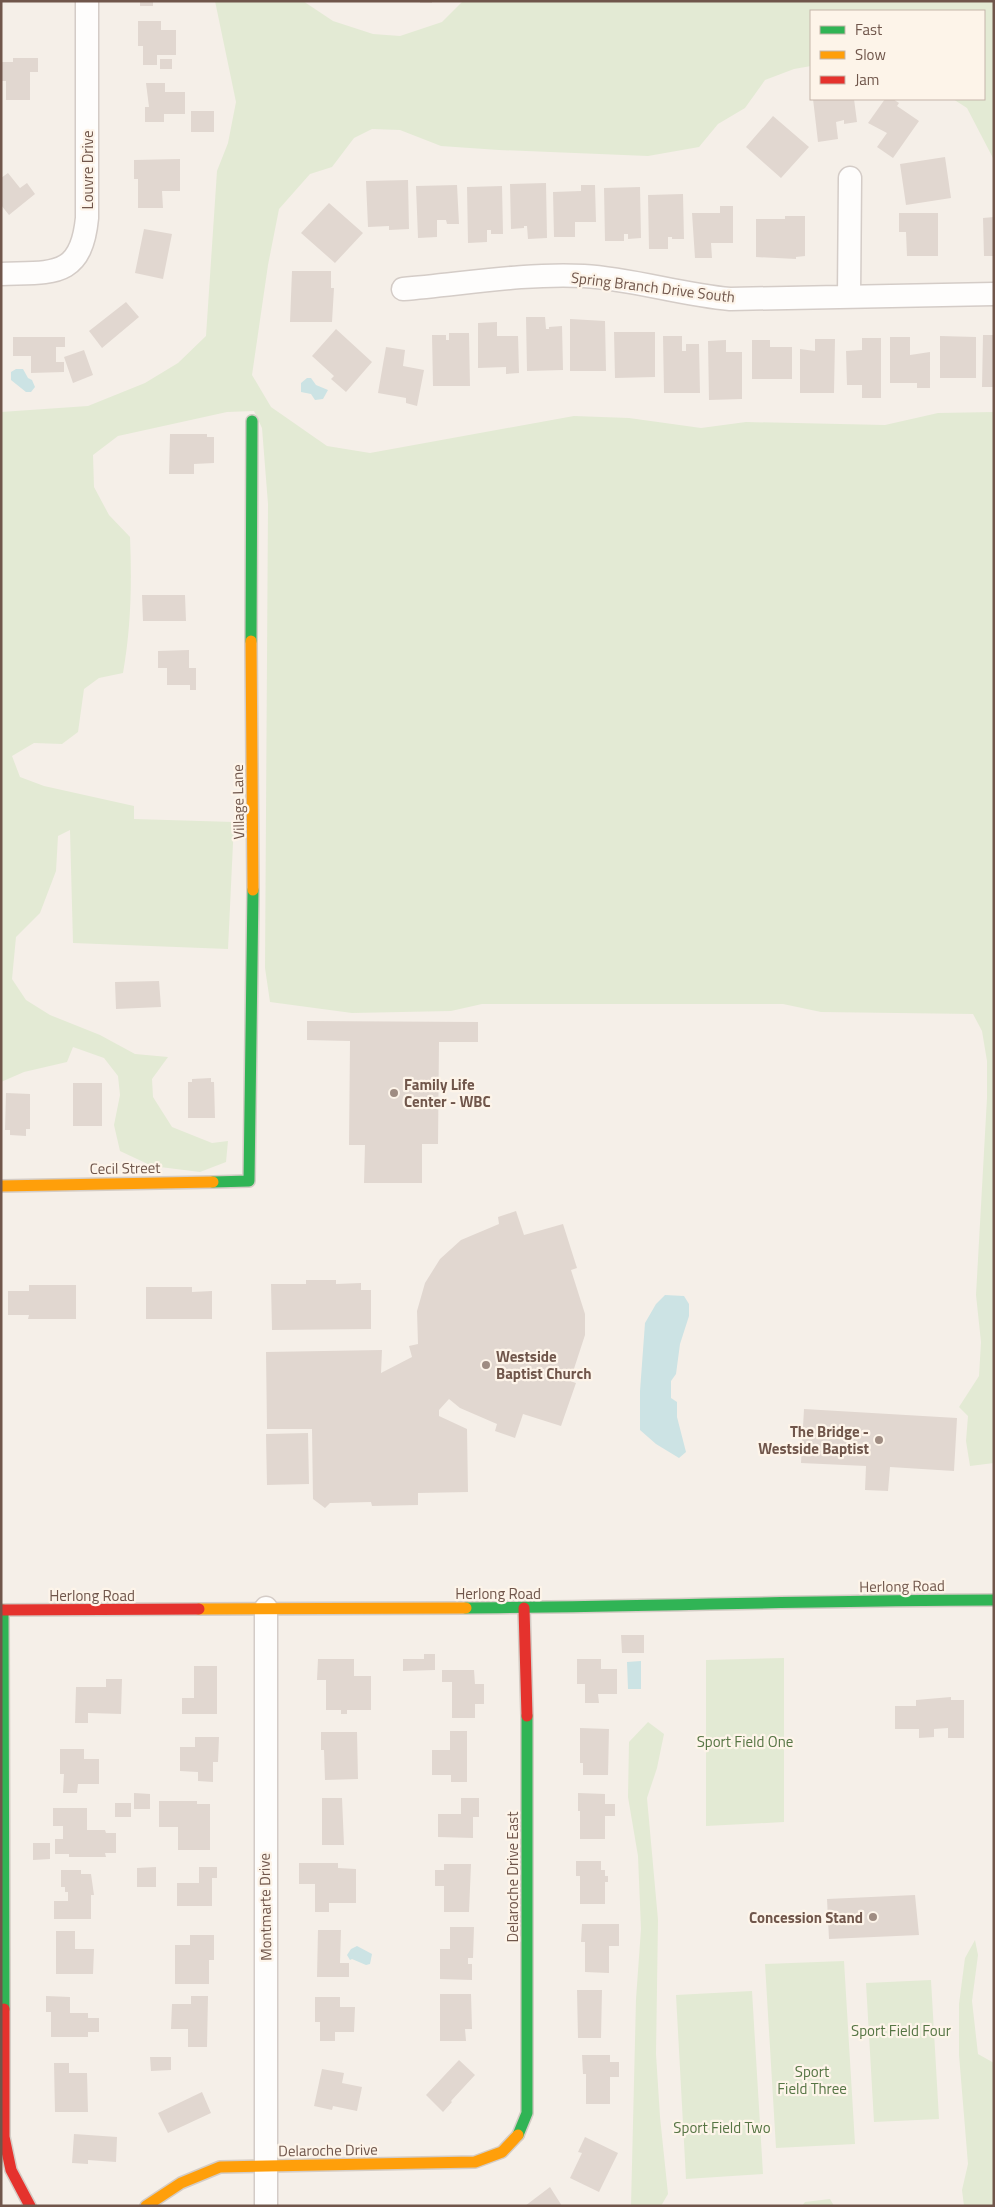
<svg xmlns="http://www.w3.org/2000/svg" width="995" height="2207" viewBox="0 0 995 2207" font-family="'Titillium Web',sans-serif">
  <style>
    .green { fill: #e3ead4 }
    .water { fill: #cce3e4 }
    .building { fill: #e1d7d0 }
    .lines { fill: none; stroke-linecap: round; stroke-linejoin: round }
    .street-casing { stroke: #d4ccc7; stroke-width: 25 }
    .fast-casing { stroke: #d4ccc5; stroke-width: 14 }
    .slow-casing { stroke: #d4ccc5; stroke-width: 14 }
    .jam-casing { stroke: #d4ccc5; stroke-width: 14 }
    .street { stroke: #fefdfc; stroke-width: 22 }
    .fast { stroke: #30b455; stroke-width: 11 }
    .slow { stroke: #ff9f0a; stroke-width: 11 }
    .jam { stroke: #e5322d; stroke-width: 11 }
    .poi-dot { fill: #9f8c82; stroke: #fdf4e9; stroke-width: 2 }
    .labels { text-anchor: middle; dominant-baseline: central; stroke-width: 4.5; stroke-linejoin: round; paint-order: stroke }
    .street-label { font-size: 15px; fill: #70564b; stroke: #fdf4e9 }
    .poi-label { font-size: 15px; font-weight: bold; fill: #70564b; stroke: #fdf4e9; text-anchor: start }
    .park-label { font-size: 15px; fill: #567544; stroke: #fdf4e9 }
  </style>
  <rect width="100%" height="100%" fill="#f5efe8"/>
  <path class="green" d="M215 1H303L333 21 373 34 400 36 442 22 463 1H994V160L967 108 953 99H984V11H811V66L794 69 765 80 745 108 718 124 699 147 648 156 499 150 441 146 400 130 372 129 354 138 332 167 310 174 279 209 268 265 252 375 271 407 327 446 370 453 574 416 629 418 701 428 746 422 885 425 938 413 994 412V1463L970 1466 966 1441 968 1416 959 1407 979 1376 981 1342 976 1295 987 1098V1061L982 1031 973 1014 821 1012 783 1004H482L451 1011 352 1013 270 1002 265 968 268 504 262 428 254 411 227 412 118 436 93 455 94 487 109 515 130 537C132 583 131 628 123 673L99 678 84 689 78 732 62 744 34 743 12 756 20 777 44 786 134 806V819L234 822 228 949 73 943 70 830 58 836 56 871 40 913 16 937 12 979 26 1000 50 1015 100 1035 135 1054 168 1057 152 1079 153 1097 172 1127 212 1143 228 1141 226 1162 200 1172 152 1166 120 1151 114 1125 120 1095 118 1076 104 1058 73 1047 67 1062 24 1072 1 1082V412L88 406 145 383 178 363 206 336 217 171 228 143 236 102Z
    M784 1658V1822L706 1826V1660Z
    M648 1722 664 1734 657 1768 647 1798 658 1920 656 2054 660 2117 668 2194 661 2206H631L636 1999 641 1929 638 1856 628 1797 629 1742Z
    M975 1940 978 1955 972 2001 978 2054 994 2063V2206H964L962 2190 968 2164 959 2055V2004L965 1958Z
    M844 1961 855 2144 776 2148 765 1964Z
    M931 1980 939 2119 874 2122 866 1983Z
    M752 1991 763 2174 686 2179 676 1995Z
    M830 2199 834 2206H802L805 2202Z"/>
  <path class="water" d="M16 369H23L28 378 32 380 35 387 31 392H26L11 380V372Z
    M307 378H311L316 385 328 390 323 399 315 400 311 394 301 392V383Z
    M665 1295 684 1296 689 1304V1316L680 1344 676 1374 671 1381V1398L677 1402V1417L686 1452 679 1458 656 1444 640 1430V1391L645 1323 656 1304Z
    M641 1661V1689H628L627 1662Z
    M357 1946 372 1954 370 1964 366 1965 352 1959 350 1960 347 1955 351 1949Z"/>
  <path class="building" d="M140 1H153V6H140Z
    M420 1H432V3H420Z
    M138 21H161V30H176V55H157V65H143V46H138Z
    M13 58H38V72H30V100H6V81H1V62H13Z
    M160 59H172V69H160Z
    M146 83H165V92H185V114H164V122H145V107H149Z
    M813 99H854L857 122 844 124V120L836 122 838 139 818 142Z
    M885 99H893L899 103 897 106 919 121 893 158 877 147 887 133 868 123Z
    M191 111H214V132H191Z
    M773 116 809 147 781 178 746 147Z
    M945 157 951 198 906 205 900 164Z
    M180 159V191H162L163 208H138V179H134V160Z
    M8 173 20 188 27 183 35 194 9 215 1 205V178Z
    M408 180 409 229 389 230V226L368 227 366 181Z
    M546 183 547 238 528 239 527 226H524V228L511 229 510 184Z
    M457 185 459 224H447L446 220H437V237L418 238 416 186Z
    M581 185H595L596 222H575V237H554L553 192 581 191Z
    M502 186 503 234H491V230H487V242L468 243 467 187Z
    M640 187 641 238 628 239V234H624V241H605L604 188Z
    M683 194 684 239H672V237H668V249H649L648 195Z
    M329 203 363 233 335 263 301 233Z
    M720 206H733V243H711L712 258H695L692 213H720Z
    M899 213H938V256H907L906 232H899Z
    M785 216H805V256L796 257V259L756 257V219H785Z
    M994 217V256H984L983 218Z
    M144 229 172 234 163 279 135 273Z
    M292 271H331V288H334L332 322H290Z
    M126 302 139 317 102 348 89 331Z
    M526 317H545L546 329H549V327L562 326 563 370 527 371Z
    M570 319 605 321 606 371H570Z
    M497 322V336H518L519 373 506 374V367L478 368V323Z
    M336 329 372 362 346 392 331 379 334 376 312 356Z
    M614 332H655V377L615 378Z
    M449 333H469L470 386H433L432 335H446V340H449Z
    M983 335H994V387H982Z
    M663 336H682V351H686V344H699L700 393H664Z
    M940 336 976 337V378H940Z
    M13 337H65V347H56V362H64V372L31 373V356H13Z
    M890 337H910V355L930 352V388H917V383H890Z
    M862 338H881V398H862V385H847L846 351 862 350Z
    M815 339H835L834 393H800V349L815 351Z
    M726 340V352H742V399L709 400 708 341Z
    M752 340H770V347H792V379H752Z
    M386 347 405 350 403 366 424 370 417 406 406 403V398L378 393Z
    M84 350 93 375 73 383 64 357Z
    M170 434H207V437H214V463L194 464V474H169Z
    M142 595H185L186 621H143Z
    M189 650V668H196V690H190V685H167V668H158V651Z
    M159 981 161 1007 116 1009 115 982Z
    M307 1021 478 1022V1042H439L438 1144H422V1183H364L365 1145H349L350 1041 307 1040Z
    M211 1078V1082H214L215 1118H188V1082H192V1079Z
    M73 1083H102V1126H73Z
    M6 1093 30 1094V1129H26V1136L10 1135V1130H5Z
    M516 1211 524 1235 563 1224 577 1268 571 1270 585 1314V1335L570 1381 576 1383 561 1426 523 1414 515 1438 495 1431 497 1424 460 1408 449 1399 439 1410V1416L467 1429 468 1492 418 1493V1505L372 1506 371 1502 330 1503 325 1508 313 1499 312 1429H267L266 1352 382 1350 381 1373 412 1357 409 1346 418 1344 417 1311 425 1283 440 1259 461 1240 499 1224 498 1217Z
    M306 1280H336V1284L361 1283V1290H371V1329L272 1330 271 1284H306Z
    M29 1285H76V1319H28L29 1315H8V1291H29Z
    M146 1287H192V1292L212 1291V1319H146Z
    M804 1409 957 1418 954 1471 890 1467 888 1491 865 1490 866 1466 801 1463Z
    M308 1433 309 1484 267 1485 266 1434Z
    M621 1635H644V1653H622Z
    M424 1654H435V1670L403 1671V1659H424Z
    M318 1659H354V1676H371V1710H347V1714H341V1710H326V1680H317Z
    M577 1659H601V1669H617V1694H598L599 1703H585V1684H577Z
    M194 1666H217V1714H182V1698H194Z
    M442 1670H474L475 1684H484V1704H475V1718H452V1682H442Z
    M106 1679H122L121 1714 88 1713V1723H75L76 1687H106Z
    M951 1697V1700H964V1738H948V1728L934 1729V1737L919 1738V1729H895V1706H916V1700Z
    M580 1728 609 1729 608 1775H583V1763H580Z
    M450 1731H467V1782H451V1775H432V1750H450Z
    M321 1732H357L358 1779 325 1780 324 1750H321Z
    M195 1737H219L218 1762H213V1782L198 1781V1772L180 1771V1747H195Z
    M60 1749H84V1759H99V1784H78L77 1793H63L64 1774H60Z
    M134 1793 150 1794V1809H134Z
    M578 1793 605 1794V1804H615V1816H605V1839H580V1811H578Z
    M322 1798H342L344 1845H322Z
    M461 1798H479V1817H473V1838L438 1837V1814H461Z
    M159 1801H197V1804H210V1850H178V1827H159Z
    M115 1803H131V1817H115Z
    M53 1808H87V1830H105L106 1833H116V1853H105L106 1857H69V1854H55V1839H63V1826H53Z
    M33 1843H50V1859L33 1860Z
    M576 1861H601V1870H605V1876H608V1882H605V1904H580V1876H576Z
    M299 1863H338V1868L356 1869V1903H329V1912H315V1884H299Z
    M444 1864H471L469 1912H444V1886H435V1870H444Z
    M156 1867V1887H137V1868Z
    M199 1867H217V1878H212V1906H177V1883H199Z
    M61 1870H81V1874H91L94 1895H91V1919H54V1901H68V1892H65V1887H61Z
    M915 1895 919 1935 829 1939 827 1899Z
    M582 1924H619V1946H609V1973L585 1972V1942H581Z
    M450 1927H474L473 1958H468V1964H472V1980L440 1979V1949H450Z
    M318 1930H341L340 1963H349V1977H317Z
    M56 1931H75V1949H94L93 1974H56Z
    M190 1935H214V1960H209V1984H175V1945H190Z
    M577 1990H602L601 2038H578Z
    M440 1994H471L472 2029H465L466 2041H440Z
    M46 1996 70 1997V2013H88V2018H99V2032H88V2037H51V2012H46Z
    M191 1996H208L207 2047H188V2029H171L172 2004H191Z
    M315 1997H340V2007H355L354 2032H335V2041H320V2022H315Z
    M582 2055H610V2062H619V2077H610V2104H586V2074H583Z
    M150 2057H171V2070L151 2071Z
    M459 2060 475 2075 451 2101 452 2102 443 2112 426 2095Z
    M54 2063H69V2073H87L88 2112H55Z
    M322 2069 344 2073 342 2083 362 2087 357 2111 333 2106 332 2110 314 2106Z
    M202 2092 211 2113 168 2133 158 2113Z
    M74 2134 117 2137 116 2162 88 2160V2164L72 2163Z
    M585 2137 618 2153 599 2192 570 2178 582 2153 578 2152Z
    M550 2187 562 2206H525Z"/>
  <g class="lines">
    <g class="street-casing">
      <path id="street" d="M1 274C52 272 81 279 87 218V1
        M403 289C463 284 524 273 584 276 634 279 681 295 730 299L994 294
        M849 297 850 178
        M266 2206V1608"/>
    </g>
    <g class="fast-casing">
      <path id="fast" d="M251 641 252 421
        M213 1182 249 1181 253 890
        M466 1608C642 1607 818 1600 994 1600
        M3 1610 4 2009
        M518 2135 527 2113V1716"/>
    </g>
    <g class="slow-casing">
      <path id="slow" d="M251 641 253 890
        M1 1186 213 1182
        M199 1609 466 1608
        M146 2206 181 2183 220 2167 475 2162 502 2152 518 2135"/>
    </g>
    <g class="jam-casing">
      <path id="jam" d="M524 1608 527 1716
        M1 1610 199 1609
        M4 2009V2137L11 2170 30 2206"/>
    </g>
    <use href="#street" class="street"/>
    <use href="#fast" class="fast"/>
    <use href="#slow" class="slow"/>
    <use href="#jam" class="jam"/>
  </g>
  <g class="poi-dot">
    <circle cx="394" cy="1093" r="5"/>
    <circle cx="486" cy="1365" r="5"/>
    <circle cx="879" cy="1440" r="5"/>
    <circle cx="873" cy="1917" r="5"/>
  </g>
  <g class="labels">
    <g class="street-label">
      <text transform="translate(87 170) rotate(-90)">Louvre Drive</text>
      <text transform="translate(653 287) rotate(7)">Spring Branch Drive South</text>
      <text transform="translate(238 802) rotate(-91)">Village Lane</text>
      <text transform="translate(125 1168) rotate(-1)">Cecil Street</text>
      <text transform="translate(902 1586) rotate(-1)">Herlong Road</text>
      <text x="498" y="1593">Herlong Road</text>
      <text x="92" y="1595">Herlong Road</text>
      <text transform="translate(512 1877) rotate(-90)">Delaroche Drive East</text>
      <text transform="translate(265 1907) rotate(-91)">Montmarte Drive</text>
      <text transform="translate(328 2150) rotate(-1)">Delaroche Drive</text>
    </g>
    <g class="poi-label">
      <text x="404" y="1084">Family Life<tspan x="404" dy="17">Center - WBC</tspan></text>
      <text x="496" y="1356">Westside<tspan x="496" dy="17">Baptist Church</tspan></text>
      <text x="869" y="1431" text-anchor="end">The Bridge -<tspan x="869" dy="17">Westside Baptist</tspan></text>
      <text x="863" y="1917" text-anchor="end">Concession Stand</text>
    </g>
    <g class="park-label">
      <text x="745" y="1741">Sport Field One</text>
      <text x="901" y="2030">Sport Field Four</text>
      <text x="812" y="2071">Sport<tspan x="812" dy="17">Field Three</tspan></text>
      <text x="722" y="2127">Sport Field Two</text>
    </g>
  </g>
  <rect width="995" height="2207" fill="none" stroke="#70564b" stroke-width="5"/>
  <rect x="810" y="10" width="175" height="90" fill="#fdf4e9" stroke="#c5b5aa"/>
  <rect x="820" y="26" width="25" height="8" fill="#30b455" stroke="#c5b5aa"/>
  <text x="855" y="35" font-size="15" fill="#70564b">Fast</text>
  <rect x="820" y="51" width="25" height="8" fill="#ff9f0a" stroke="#c5b5aa"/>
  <text x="855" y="60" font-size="15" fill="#70564b">Slow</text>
  <rect x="820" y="76" width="25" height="8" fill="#e5322d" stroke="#c5b5aa"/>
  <text x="855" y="85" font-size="15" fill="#70564b">Jam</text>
</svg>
